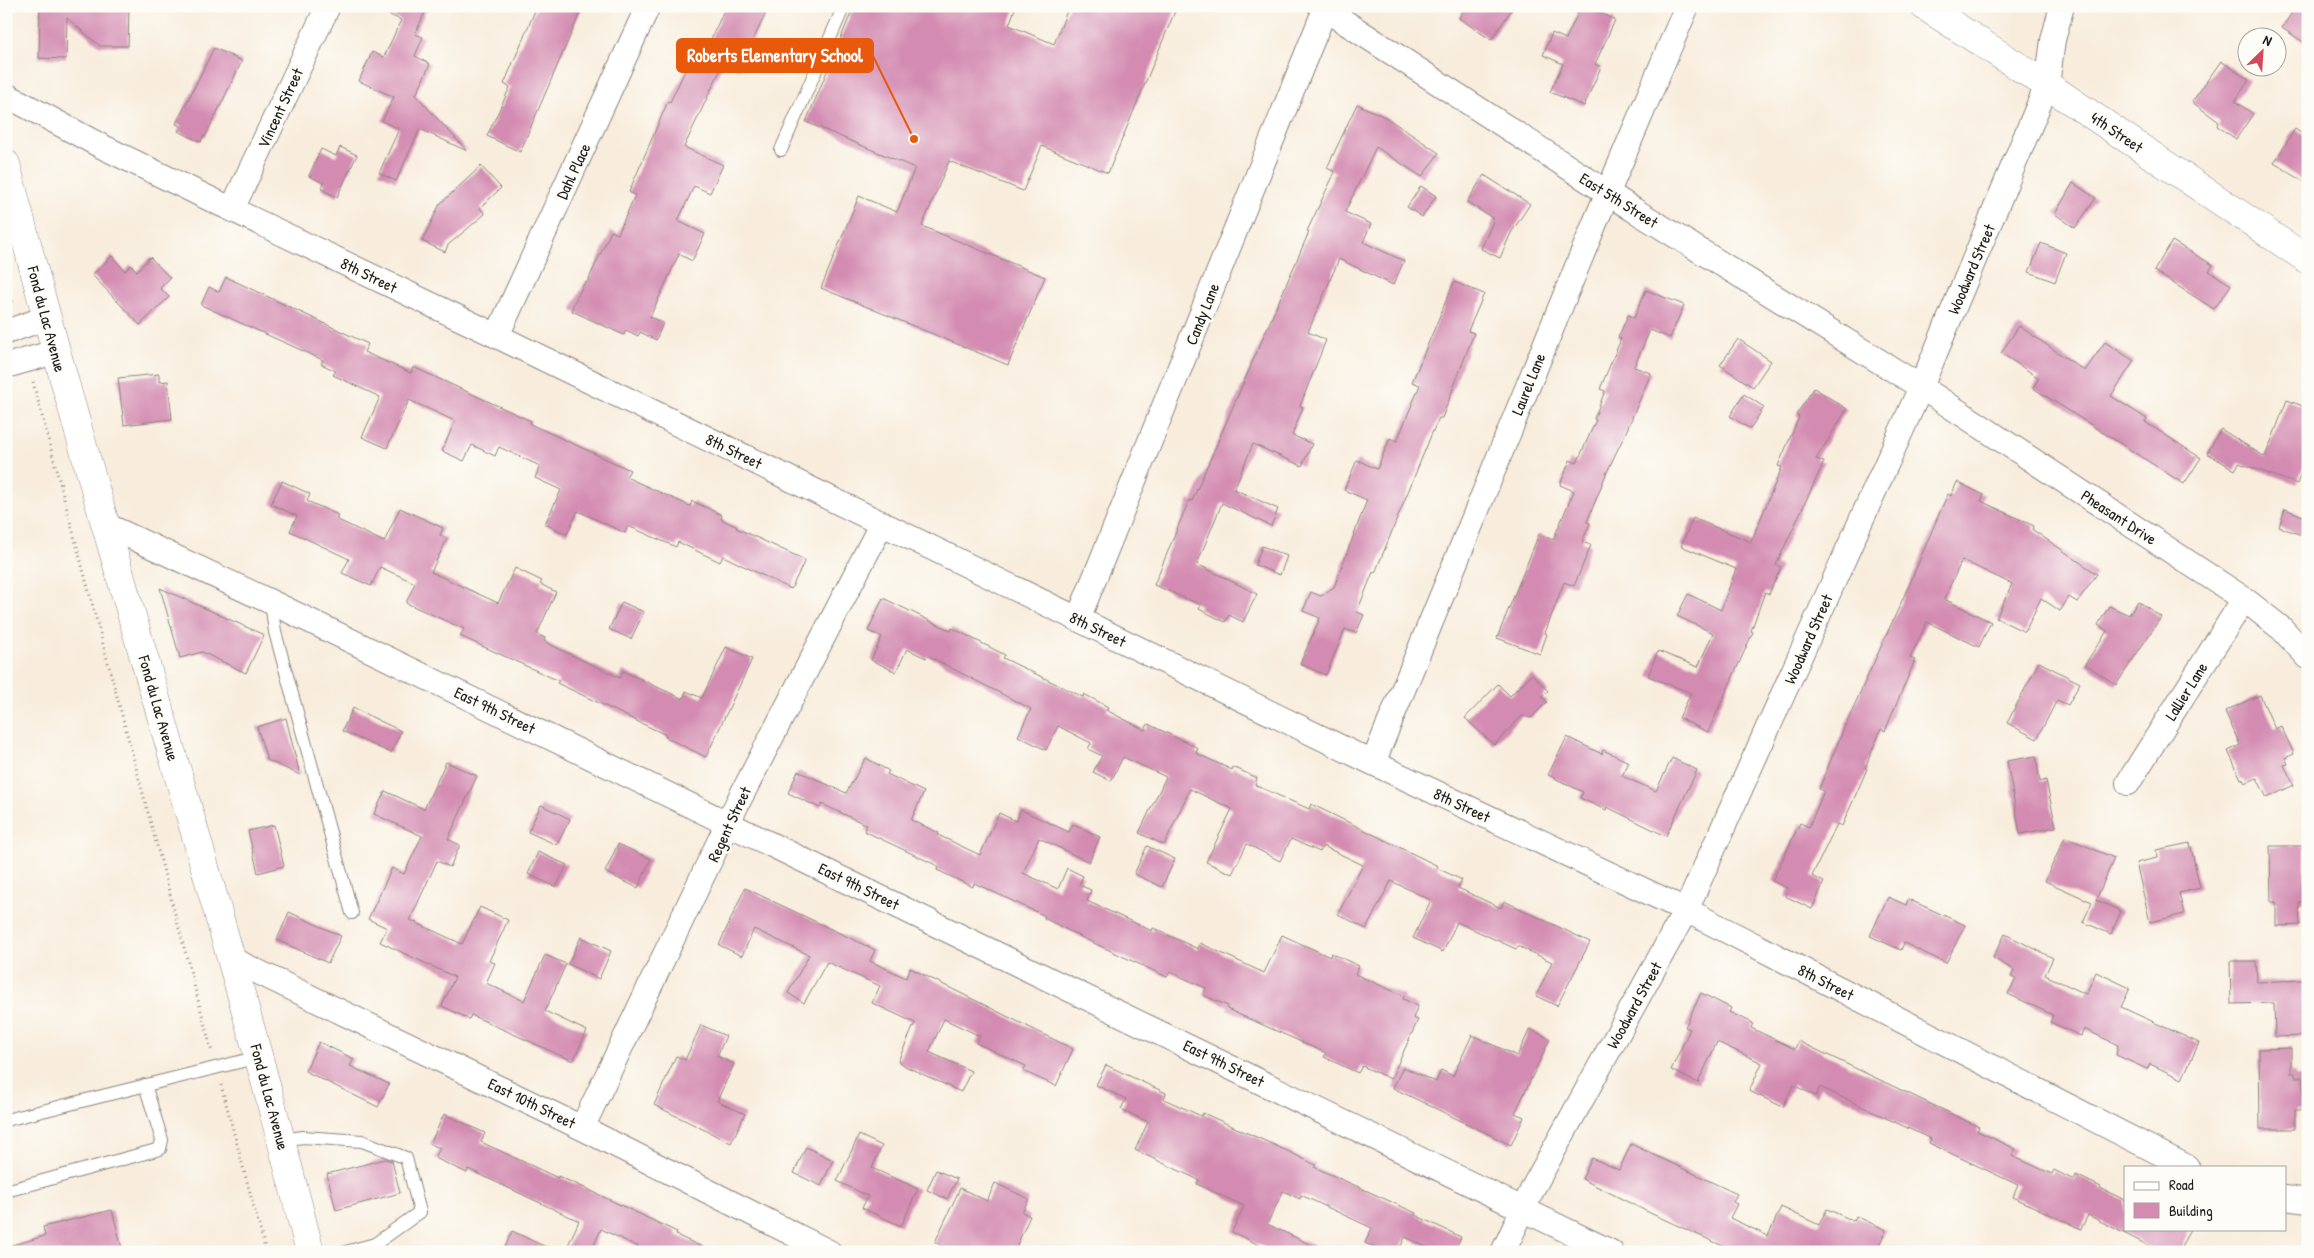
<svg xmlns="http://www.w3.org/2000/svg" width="2314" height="1258" viewBox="0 0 2314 1258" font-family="'Patrick Hand',sans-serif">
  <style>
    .building { fill: #d38bb1 }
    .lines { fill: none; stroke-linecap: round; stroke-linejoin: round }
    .service-casing { stroke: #8a847c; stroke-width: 14 }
    .minor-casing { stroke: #8a847c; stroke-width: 26 }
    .tertiary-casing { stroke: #8a847c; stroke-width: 29 }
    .secondary-casing { stroke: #8a847c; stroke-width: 29 }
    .path { stroke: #8a847c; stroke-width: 3; stroke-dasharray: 1 4; stroke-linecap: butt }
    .service { stroke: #fff; stroke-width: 12 }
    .minor { stroke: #fff; stroke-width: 24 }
    .tertiary { stroke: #fff; stroke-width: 28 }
    .secondary { stroke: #fff; stroke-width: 28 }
    .labels { text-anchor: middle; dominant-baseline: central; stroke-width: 5; stroke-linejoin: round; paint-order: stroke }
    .street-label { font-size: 16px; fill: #1c1c1c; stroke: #fdfcf7 }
    .leader { fill: none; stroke: #e8590c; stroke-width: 2 }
    .callout-dot { fill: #e8590c; stroke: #fdfcf7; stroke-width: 2 }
    .callout { fill: #e8590c; stroke: #e8590c; stroke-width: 2 }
    .callout-label { font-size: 18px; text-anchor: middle; font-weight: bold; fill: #fff }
  </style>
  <rect width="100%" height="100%" fill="#fdfcf7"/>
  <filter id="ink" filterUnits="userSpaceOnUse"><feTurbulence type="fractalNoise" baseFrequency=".02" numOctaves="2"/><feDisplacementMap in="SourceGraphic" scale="10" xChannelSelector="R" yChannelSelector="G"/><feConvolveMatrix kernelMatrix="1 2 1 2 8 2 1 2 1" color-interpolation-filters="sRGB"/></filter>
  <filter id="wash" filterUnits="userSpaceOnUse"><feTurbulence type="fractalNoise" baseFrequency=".0096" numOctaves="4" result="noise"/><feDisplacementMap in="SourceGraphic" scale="20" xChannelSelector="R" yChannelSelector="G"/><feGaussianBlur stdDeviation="1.12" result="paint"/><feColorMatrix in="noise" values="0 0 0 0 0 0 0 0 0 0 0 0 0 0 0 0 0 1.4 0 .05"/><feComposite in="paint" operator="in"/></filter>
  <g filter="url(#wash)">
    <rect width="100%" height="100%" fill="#f8eddd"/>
    <g id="blocks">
      <path class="building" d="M40 6H129L128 46H100L67 18 66 59 39 58Z
        M370 6H428L415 34 423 37 415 56 430 64 416 95 467 151 420 129 396 181 379 173 399 129 382 121 394 97 359 81 372 52 384 57 401 20Z
        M537 6H583L520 152 487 136 510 87 504 84Z
        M726 6H757L767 11 739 69 724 62 684 147 723 165 710 193 694 186 678 221 705 234 692 261 679 254 650 317 663 323 656 340 640 332 638 336 626 330 624 335 572 311 573 305 585 282 587 283 611 231 618 234 635 195 629 192 668 101 670 102 697 46 706 50Z
        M854 6H1016L1009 25 1054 44 1069 6H1163L1175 11 1108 173 1042 146 1023 191 949 161 922 226 1045 277 1008 365 821 288 859 196 897 212 915 168 806 122Z
        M1466 6H1514L1491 40 1459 18Z
        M1581 6H1586L1615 20 1595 64 1601 67 1584 106 1550 92 1563 64 1543 55 1552 33 1566 39Z
        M2296 6H2308V45L2282 28Z
        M214 48 242 61 205 137 203 136 201 142 178 131 181 126 176 124Z
        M2221 61 2249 80 2235 101 2253 114 2236 139 2217 126 2219 122 2192 102Z
        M1357 104 1387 118 1439 153 1422 177 1376 147 1345 212 1371 224 1363 242 1404 261 1393 285 1339 259 1308 332 1326 340 1300 406 1303 407 1292 435 1312 444 1302 466 1253 444 1234 489 1278 509 1271 526 1222 503 1197 564 1257 594 1243 622 1229 615 1225 622 1199 609 1201 605 1154 585 1189 500 1192 501 1309 232 1307 231 1335 172 1327 168Z
        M2295 129 2308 138V184L2274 163Z
        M340 147 357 155 337 197 321 189 324 183 309 176 321 149 336 156Z
        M481 166 501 188 480 208 485 214 448 245 445 252 422 241 440 204Z
        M1484 175 1530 204 1511 233 1500 258 1481 249 1494 219 1467 202Z
        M2073 183 2096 198 2075 228 2055 214Z
        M1421 186 1436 196 1422 217 1407 207Z
        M2172 241 2213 265 2209 271 2231 285 2214 309 2154 271Z
        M2041 243 2066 253 2055 282 2029 272Z
        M112 256 125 271 131 265 137 271 150 257 170 278 160 288 169 297 140 325 92 275Z
        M226 277 368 344 364 352 411 373 413 367 531 421 530 424 630 470 626 477 690 506 692 501 722 515 721 519 737 527 736 528 805 560 791 589 723 556 720 562 678 542 676 547 628 526 625 533 578 511 567 534 545 524 561 490 535 478 540 466 499 447 495 456 472 445 464 461 442 451 455 421 409 400 387 448 362 437 380 397 333 375 336 371 321 364 323 360 201 305 209 287 219 292Z
        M1454 282 1484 294 1468 331 1474 333 1442 418H1439L1432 433 1375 573 1373 572 1357 612 1364 615 1356 633 1345 629 1326 675 1300 664 1320 618 1303 611 1311 592 1321 596 1334 587 1367 500 1344 490 1357 460 1377 469 1390 438 1397 441 1420 385 1412 382Z
        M1646 290 1684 305 1670 338 1650 330 1634 367 1651 373 1626 432 1606 474 1587 522 1590 523 1582 542 1591 545 1574 586 1564 582 1545 633 1547 634 1540 654 1497 638 1539 534 1553 540 1574 491 1560 485 1570 460 1577 463 1596 420 1594 419 1605 391 1600 389 1621 339 1618 338 1628 315 1634 318Z
        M2019 326 2085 371 2105 342 2134 361 2111 396 2147 419 2145 422 2201 458 2184 484 2033 388 2039 378 2001 353Z
        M1738 339 1771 361 1753 387 1720 365Z
        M159 374V382L168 381 172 419 124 425 118 378Z
        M1814 388 1847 409 1816 459 1824 462 1776 565 1781 567 1769 594 1765 592 1751 631 1753 632 1708 732 1679 718 1691 693 1648 676 1658 651 1698 667 1713 633 1677 616 1688 594 1721 610 1736 569 1681 546 1693 518 1751 542 1782 467 1778 466 1799 417 1796 415Z
        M1744 394 1764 407 1750 429 1730 416Z
        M2287 400 2308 408V455L2297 484 2239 463 2235 470 2207 453 2221 429 2265 457Z
        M282 481 310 494 307 501 338 515 336 519 384 542 400 508 443 528 440 535 447 539 431 572 498 603 515 568 542 581 540 584 556 592 537 634 545 638 544 641 561 650 620 678 623 671 683 699 686 691 702 698 726 647 752 659 706 757 665 737 666 735 557 683 559 681 460 636 464 629 406 603 415 583 380 567 371 586 342 573 349 559 290 531 297 516 271 504Z
        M1957 482 1984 495 1981 501 2034 526 2033 530 2097 574 2077 602 2069 597 2060 611 2041 598 2025 632 1996 618 2012 584 1962 560 1944 599 1991 622 1979 647 1927 622 1910 658 1915 660 1885 731 1881 729 1865 768 1867 769 1842 826 1837 824 1812 876 1824 882 1812 909 1785 896 1789 889 1772 881 1800 823 1809 827 1824 791 1819 789 1844 728 1910 583 1939 514 1948 494 1951 496Z
        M2285 509 2308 518V537L2279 527Z
        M1262 546 1287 556 1280 575 1255 565Z
        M160 588 264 635 246 673 202 652 180 658Z
        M883 598 951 631 952 628 1005 655 1003 658 1083 697 1084 694 1108 707 1106 710 1145 730 1148 724 1198 748 1196 753 1232 770 1233 767 1257 778 1255 785 1309 809 1311 804 1438 866 1437 868 1462 880 1458 888 1501 908 1504 901 1590 942 1557 1006 1536 996 1552 962 1518 946 1516 949 1457 922 1443 952 1413 938 1431 900 1391 881 1366 929 1338 914 1363 865 1323 846 1320 852 1291 839 1280 861 1247 844 1232 874 1206 862 1232 809 1190 789 1164 845 1139 833 1166 777 1123 757 1111 781 1093 772 1102 756 1088 749 1091 743 1058 726 1046 750 1018 736 1031 709 928 656 926 658 907 649 896 672 871 660 882 637 868 631Z
        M2138 601 2161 617 2116 685 2085 664 2107 631 2098 625 2109 606 2129 615Z
        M622 602 644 612 631 639 609 629Z
        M2039 662 2080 683 2068 705 2057 700 2037 739 2007 723Z
        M1532 674 1548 691 1542 697 1547 702 1531 718 1522 716 1494 745 1465 718 1498 684 1510 696Z
        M2260 695 2275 729 2281 726 2294 754 2285 758 2288 764 2284 765 2294 785 2267 798 2257 778 2245 783 2242 778 2241 779 2228 751 2240 745 2225 711Z
        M353 708 401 731 391 753 342 731Z
        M286 718 300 775 267 760 257 727Z
        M1567 737 1602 754 1603 750 1629 762 1622 776 1656 791 1672 758 1697 770 1666 836 1607 807 1606 810 1580 798 1583 792 1548 775Z
        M2036 756 2040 782 2046 780 2056 827 2020 834 2007 761Z
        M866 758 889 771 887 774 924 792 911 820 939 833 938 835 980 855 999 813 1016 821 1021 810 1069 832 1073 824 1100 837 1089 862 1039 838 1023 873 1058 889 1067 868 1083 876 1079 885 1091 890 1087 901 1152 931 1153 928 1198 949 1200 943 1264 973 1282 935 1330 957 1331 953 1359 966 1355 974 1404 996 1403 999 1418 1006 1413 1018 1418 1020 1391 1079 1362 1066 1358 1073 1324 1057 1326 1053 1227 1009 1228 1006 1203 995 1206 988 1170 972 1167 977 1083 938 1044 918 1045 916 974 883 973 887 937 870 938 866 864 831 867 825 822 804 820 808 788 793 798 771 846 793Z
        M446 762 477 776 448 839 460 845 450 867 437 861 410 920 462 944 480 907 508 920 489 961 495 963 486 983 524 1001 545 955 566 964 545 1011 587 1031 573 1061 471 1015 469 1019 442 1006 455 977 380 942 387 928 368 919 392 868 404 874 422 836 374 814 385 791 424 809Z
        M541 805 570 819 557 845 528 832Z
        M274 825 284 866 258 873 248 831Z
        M2065 837 2114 858 2096 900 2121 911 2111 934 2083 922 2092 902 2045 881Z
        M2190 843 2200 888 2179 893 2184 914 2150 922 2136 863 2157 858 2156 850Z
        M618 844 651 859 638 888 605 872Z
        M1147 846 1175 859 1162 887 1134 874Z
        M2270 846H2305V902H2299L2300 925 2276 926V902H2271Z
        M538 852 567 865 556 887 528 874Z
        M745 888 875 950 870 961 906 978 910 968 1073 1049 1056 1086 1023 1071 1026 1066 976 1043 980 1036 944 1019 929 1052 971 1071 961 1092 907 1067 898 1061 915 1023 872 1003 880 986 827 962 804 1003 788 993 809 955 754 929 742 956 719 945Z
        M1888 897 1906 905 1908 899 1965 925 1946 963 1904 943 1901 950 1870 936Z
        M289 912 341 936 328 963 277 940Z
        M2005 934 2053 958 2045 975 2086 994 2096 972 2130 988 2121 1007 2199 1043 2182 1079 2150 1064 2147 1069 2116 1055 2118 1045 2084 1029 2081 1036 2050 1022 2053 1015 2008 994 2016 979 2011 977 2014 970 1993 958Z
        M581 937 611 951 599 979 568 964Z
        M2230 961H2256L2257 982 2303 980 2305 1036 2275 1037 2274 1003 2231 1004Z
        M1701 993 1731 1008 1729 1012 1753 1023 1751 1028 1795 1049 1798 1041 1979 1127 1977 1131 2016 1149 2012 1156 2052 1174 2054 1170 2074 1180 2076 1175 2101 1187 2100 1188 2125 1200V1229H2190L2179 1252H2161L2088 1215 2081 1229 2013 1197 2018 1185 1929 1143 1931 1139 1820 1087 1816 1096 1793 1085 1783 1107 1749 1091 1762 1063 1717 1042 1698 1083 1671 1070 1690 1029 1685 1027Z
        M701 1025 726 1036 717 1056 734 1064 717 1101 745 1114 731 1143 654 1105 676 1056 685 1060Z
        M1530 1029 1550 1039 1515 1113 1524 1117 1511 1145 1393 1088 1403 1067 1436 1082 1441 1070 1453 1076 1472 1035 1517 1056Z
        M319 1042 354 1059 350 1066 389 1084 378 1107 305 1071Z
        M2291 1048V1073H2295V1077H2303V1110H2295V1129H2260L2259 1049Z
        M1106 1065 1166 1093 1164 1099 1201 1116 1203 1113 1285 1150 1316 1165 1314 1167 1416 1213 1415 1215 1461 1237 1454 1252H1437L1405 1237 1398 1252H1384L1365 1243 1372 1228 1301 1195 1300 1199 1283 1191 1267 1224 1326 1252H1274L1232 1232 1244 1206 1197 1184 1199 1180 1135 1150 1148 1122 1121 1109 1126 1099 1096 1085Z
        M444 1114 485 1133 481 1142 558 1178V1176L587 1189 677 1232 676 1235 713 1252H649L601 1229 591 1252H565L579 1221 468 1169 467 1173 435 1158 440 1148 430 1144Z
        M859 1135 882 1146 872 1168 918 1189 901 1226 862 1208 868 1196 837 1181Z
        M1631 1144 1737 1194 1733 1202 1737 1204 1730 1218 1768 1236 1781 1207 1819 1225 1827 1209 1854 1221 1856 1216 1886 1230 1876 1252H1736L1650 1213 1582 1179 1592 1158 1619 1170Z
        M806 1147 833 1160 821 1186 794 1173Z
        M385 1159 392 1161 400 1193 336 1210 327 1174Z
        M936 1170 957 1179 947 1199 927 1190Z
        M995 1183 1029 1199 1022 1212 1030 1216 1014 1252H955L935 1242 960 1188 987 1201Z
        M112 1210 123 1252H10L9 1246 45 1236 43 1227Z
        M512 1231 556 1252H503Z"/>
    </g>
  </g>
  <g filter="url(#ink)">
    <use href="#blocks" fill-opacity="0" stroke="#8a847c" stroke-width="1"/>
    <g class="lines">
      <g class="service-casing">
        <path id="service" d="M781 150 844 6
          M271 602 275 632 352 913
          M6 1120 259 1057
          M282 1140 303 1137 362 1141 406 1158 420 1212 375 1244
          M6 1191 160 1149 162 1140 145 1085
          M346 1252 375 1244 377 1252"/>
      </g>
      <g class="minor-casing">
        <path id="minor" d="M1320 6 1634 210 1921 387 2244 599 2282 629 2308 657
          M6 95 99 145 208 198 497 336 1373 763 1686 910 2187 1167
          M232 209 328 6
          M6 332 46 318
          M497 336 648 6
          M6 366 55 352
          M106 525 271 602 1611 1252
          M1078 619 1325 9
          M1373 763 1597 218 1687 6
          M2128 783 2244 599
          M231 959 582 1128 829 1252
          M582 1128 738 802 882 523
          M2285 1198 2308 1201
          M1503 1252 1534 1186 1686 910 1921 387 2047 85 2053 40 2062 6"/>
      </g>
      <g class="tertiary-casing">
        <path id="tertiary" d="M1924 6 2047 85 2308 260"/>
      </g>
      <g class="secondary-casing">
        <path id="secondary" d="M6 164C100 529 218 887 310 1252"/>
      </g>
      <path class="path" d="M6 282 13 305
        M33 382 212 1052
        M221 1085 266 1252"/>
      <use href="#service" class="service"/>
      <use href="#minor" class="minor"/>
      <use href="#tertiary" class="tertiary"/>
      <use href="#secondary" class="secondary"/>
    </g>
  </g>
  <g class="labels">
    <g class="street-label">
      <text transform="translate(280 108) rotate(-65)">Vincent Street</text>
      <text transform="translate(2117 132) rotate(34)">4th Street</text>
      <text transform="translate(573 171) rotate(-65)">Dahl Place</text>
      <text transform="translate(1619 200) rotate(32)">East 5th Street</text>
      <text transform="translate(1971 269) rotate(-67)">Woodward Street</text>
      <text transform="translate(369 275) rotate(26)">8th Street</text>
      <text transform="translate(1202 314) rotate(-68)">Candy Lane</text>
      <text transform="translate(47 319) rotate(75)">Fond du Lac Avenue</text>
      <text transform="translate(1528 384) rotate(-68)">Laurel Lane</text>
      <text transform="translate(734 451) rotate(26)">8th Street</text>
      <text transform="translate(2119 517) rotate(33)">Pheasant Drive</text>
      <text transform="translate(1098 629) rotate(26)">8th Street</text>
      <text transform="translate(1808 639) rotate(-66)">Woodward Street</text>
      <text transform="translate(2186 691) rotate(-58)">Lallier Lane</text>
      <text transform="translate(159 708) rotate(74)">Fond du Lac Avenue</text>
      <text transform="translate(495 710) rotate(26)">East 9th Street</text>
      <text transform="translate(1462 805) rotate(25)">8th Street</text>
      <text transform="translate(729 824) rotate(-65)">Regent Street</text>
      <text transform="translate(859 886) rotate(26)">East 9th Street</text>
      <text transform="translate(1826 982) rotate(27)">8th Street</text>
      <text transform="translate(1634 1005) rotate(-61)">Woodward Street</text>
      <text transform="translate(1224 1063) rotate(26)">East 9th Street</text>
      <text transform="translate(270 1097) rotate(75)">Fond du Lac Avenue</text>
      <text transform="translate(532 1103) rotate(26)">East 10th Street</text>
    </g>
  </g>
  <path class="leader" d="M914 139L873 56"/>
  <circle class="callout-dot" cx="914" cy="139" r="5"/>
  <rect class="callout" x="677" y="39" width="196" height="33" rx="5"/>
  <g class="callout-label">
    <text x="775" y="62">Roberts Elementary School</text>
  </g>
  <rect width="2314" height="1258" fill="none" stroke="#fdfcf7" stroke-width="25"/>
  <rect x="2124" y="1166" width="162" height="65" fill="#fdfcf7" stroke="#a3a29f"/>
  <rect x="2134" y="1182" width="25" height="8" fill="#ffffff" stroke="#a3a29f"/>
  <text x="2169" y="1190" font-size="15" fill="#1c1c1c">Road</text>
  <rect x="2134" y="1203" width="25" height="15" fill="#d38bb1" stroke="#a3a29f"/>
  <text x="2169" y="1216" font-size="15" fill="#1c1c1c">Building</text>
  <g transform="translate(2262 52) rotate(25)"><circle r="24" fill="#fdfcf7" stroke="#a3a29f"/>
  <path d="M0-4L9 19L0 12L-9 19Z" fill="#d1495b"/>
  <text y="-8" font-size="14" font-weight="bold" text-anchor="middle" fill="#1c1c1c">N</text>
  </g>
</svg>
